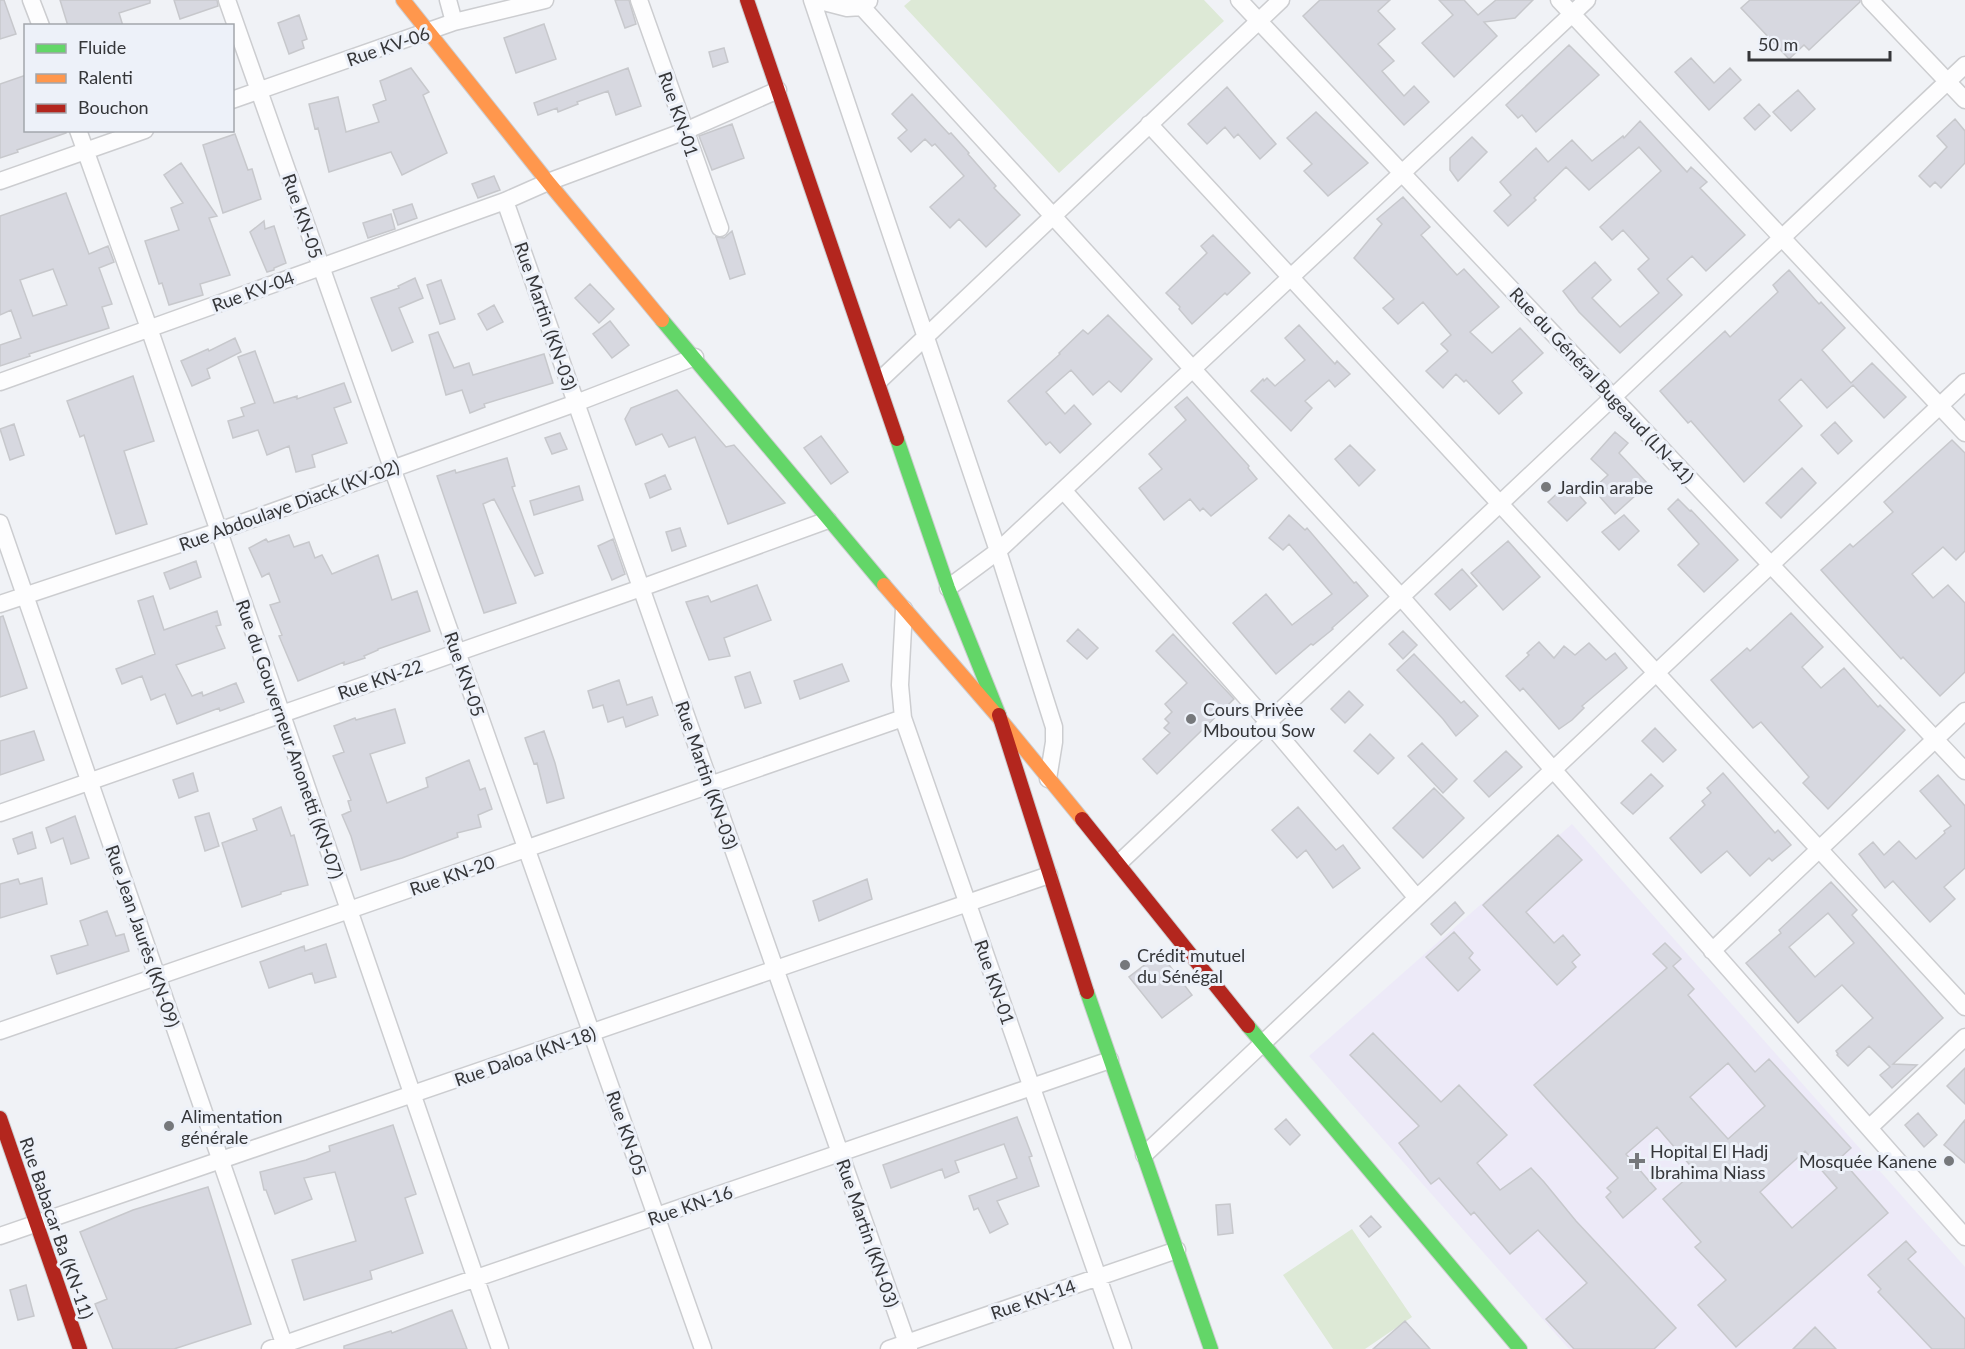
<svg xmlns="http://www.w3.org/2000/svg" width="1965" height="1349" viewBox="0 0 1965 1349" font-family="Lato,sans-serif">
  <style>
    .medical { fill: #edeaf8 }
    .green { fill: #dde9d6 }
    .building { fill: #d7d8e0; stroke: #c7c8cc; stroke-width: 1.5; fill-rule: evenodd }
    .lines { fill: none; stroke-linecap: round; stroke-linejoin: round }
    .street-casing { stroke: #cccdd0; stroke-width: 19 }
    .fast-casing { stroke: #cccdd0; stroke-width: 16 }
    .slow-casing { stroke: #cccdd0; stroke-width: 16 }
    .jam-casing { stroke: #cccdd0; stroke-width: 16 }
    .street { stroke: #fdfdfe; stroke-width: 16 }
    .fast { stroke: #63d668; stroke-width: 14 }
    .slow { stroke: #ff974d; stroke-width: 14 }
    .jam { stroke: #b3261e; stroke-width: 14 }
    .poi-dot { fill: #76787b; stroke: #edf1f9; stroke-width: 2 }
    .labels { text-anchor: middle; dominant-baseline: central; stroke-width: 6; stroke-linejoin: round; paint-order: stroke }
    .street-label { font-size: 18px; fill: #353639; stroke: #edf1f9 }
    .poi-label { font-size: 18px; fill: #353639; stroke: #edf1f9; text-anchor: start }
  </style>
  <rect width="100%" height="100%" fill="#f0f2f6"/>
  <path class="medical" d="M1572 824 1965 1267V1349H1569L1309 1056Z"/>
  <path class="green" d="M911 0H1204L1224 21 1059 173 904 6Z
    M1352 1229 1412 1317 1365 1349H1333L1283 1275Z"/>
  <path class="building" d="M0 0H4L16 34 0 39Z
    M60 0H150V3L119 13 123 26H68Z
    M174 0H217L218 6 180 19Z
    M615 0H629L636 24 625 28Z
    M1320 0H1390L1378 11 1395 29 1378 44 1394 61 1382 71 1404 96 1414 86 1429 102 1404 125 1303 16Z
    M1439 0H1464L1478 15 1496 0H1533L1515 18 1484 22 1497 36 1454 77 1422 43 1453 15Z
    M1750 0H1860V2L1809 50 1804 45 1789 59 1741 8Z
    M299 15 307 39 302 41 304 48 289 54 278 23Z
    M544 24 556 59 516 73 504 38Z
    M1569 45 1599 75 1536 132 1522 115 1518 118 1506 105Z
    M724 48 728 62 713 67 709 52Z
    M1691 58 1714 83 1730 68 1741 80 1709 110 1675 72Z
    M411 68 429 92 423 95 447 153 402 175 391 152 329 172 318 128 315 129 309 104 338 97 346 132 379 122 373 105 386 100 380 81Z
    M628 68 641 106 616 115 608 91 577 102 578 104 558 112 557 108 538 115 534 103Z
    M26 75V130H66V133L17 150 18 152 0 158V84Z
    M1227 87 1276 144 1260 159 1238 134 1234 138 1225 127 1207 144 1188 124Z
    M1798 90 1815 109 1791 131 1773 112Z
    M912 94 949 134 951 133 969 153 968 154 996 186 994 188 1020 215 986 247 959 219 950 228 930 207 964 176 935 144 932 146 925 139 911 152 898 138 907 130 892 114Z
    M1759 104 1770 116 1755 130 1744 118Z
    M1316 112 1368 163 1328 196 1304 171 1312 164 1287 138Z
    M1955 119 1965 131V163L1941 188 1935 182 1930 187 1919 176 1947 147 1937 136Z
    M1640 121 1687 172 1691 167 1707 182 1700 188 1745 235 1706 271 1692 256 1667 279 1682 295 1620 353 1579 312 1563 291 1595 262 1611 280 1592 298 1620 327 1659 293 1638 269 1649 259 1623 230 1612 240 1600 227 1661 171 1639 147 1589 190 1566 167 1534 198 1536 200 1508 226 1494 211 1511 195 1500 182 1536 148 1548 162 1572 140 1592 161 1623 136 1624 138Z
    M732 124 744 158 712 170 699 136Z
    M235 134 248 170 252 169 261 199 223 213 203 145Z
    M1472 137 1487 152 1458 181 1450 170V158Z
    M181 163 217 216 209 218 230 275 200 284 203 295 169 305 162 283 159 284 145 241 179 230 171 208 183 203 164 175Z
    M494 176 500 190 478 198 472 184Z
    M66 193 89 254 108 246 114 262 99 268 112 304 102 307 109 328 29 354 30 356 0 366V345L21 338 11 310 0 315V216ZM53 269 67 305 33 316 20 280Z
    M1403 197 1430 227 1421 235 1457 275 1464 269 1499 307 1470 332 1492 353 1520 328 1543 353 1512 381 1522 393 1499 414 1466 380 1464 382 1456 374 1443 388 1426 371 1448 351 1441 344 1451 335 1423 302 1398 324 1383 308 1394 299 1354 258 1382 224 1377 219Z
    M412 204 417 218 398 225 393 210Z
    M391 214 395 229 368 238 363 223Z
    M264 221 265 229 274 226 286 263 274 268V270L267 272 250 232Z
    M732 231 745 274 730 279 716 237 724 238Z
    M1213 235 1250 273 1227 295 1225 293 1192 324 1179 309 1180 307 1166 293 1207 253 1201 246Z
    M1789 270 1819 304 1821 302 1845 328 1822 350 1851 383 1872 363 1906 397 1884 418 1853 385 1827 408 1801 379 1779 400 1802 426 1744 482 1691 421 1688 423 1660 391 1725 331 1730 337 1778 292 1773 285Z
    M415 278 423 298 399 308 413 342 392 351 371 298 399 288 398 286Z
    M441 280 455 319 440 324 427 285Z
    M590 284 614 309 599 323 575 298Z
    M494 305 503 322 487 330 478 314Z
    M1108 315 1152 359 1121 392 1109 381 1093 395 1071 370 1046 392 1065 414 1074 405 1091 424 1060 453 1050 442 1046 445 1008 401 1060 354 1059 353 1083 330 1088 334Z
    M610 321 629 345 612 358 593 334Z
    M1299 325 1335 364 1337 361 1350 374 1335 387 1329 380 1305 401 1312 408 1291 431 1251 391 1263 379 1264 381 1267 378 1275 386 1305 360 1285 338Z
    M438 332 454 368 469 363 473 375 544 354 553 383 484 404 485 407 470 413 462 390 446 395 429 335Z
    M235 338 241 352 207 369 210 378 192 386 181 361 208 349 209 351Z
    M255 351 274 403 297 396V399L344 383 351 402 334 408 347 443 312 455 315 467 296 472 289 446 267 455 258 430 233 438 228 421 244 416 241 408 255 403 238 357Z
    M133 376 154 441 124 451 147 524 116 534 84 435 80 437 67 401Z
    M677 390 726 447 734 445 785 503 728 524 695 437 669 447 662 434 636 445 625 419 631 408Z
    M1187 397 1249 466 1248 468 1257 479 1211 516 1203 508 1200 511 1190 499 1164 520 1139 488 1162 469 1149 454 1186 420 1175 407Z
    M1835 422 1852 441 1838 454 1821 435Z
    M14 424 24 455 10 460 0 429Z
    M1615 432 1628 443 1619 453 1648 484 1615 514 1593 489 1608 475 1591 459Z
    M560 433 567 449 552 454 545 438Z
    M821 436 848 472 831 484 804 448Z
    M1952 440 1965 453V551L1956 560 1943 547 1912 574 1933 598 1948 585 1965 603V672L1940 696 1903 657 1901 659 1821 570 1850 544 1853 547 1893 512 1884 502Z
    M1350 445 1375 470 1359 486 1335 459Z
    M507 458 515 486 512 487 543 573 535 576 494 499 483 504 516 603 484 613 437 476 455 470 456 473Z
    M1802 468 1816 483 1781 518 1766 503Z
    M665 475 671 489 650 498 645 484Z
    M1568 483 1586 503 1567 521 1548 502Z
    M579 486 583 500 534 515 530 501Z
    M1678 499 1690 511 1691 510 1738 560 1704 592 1678 565 1699 544 1668 509Z
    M1289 515 1305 530 1307 528 1354 583 1356 582 1368 596 1332 628 1333 629 1313 645 1311 644 1276 674 1233 623 1266 594 1292 625 1332 594 1289 544 1283 550 1269 538Z
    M1624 515 1639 531 1619 550 1602 532Z
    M680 528 686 546 672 551 666 532Z
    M289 535 294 547 309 542 315 558 322 555 332 574 378 555 392 600 417 591 430 631 378 649V650L364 656 365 658 344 665V662L298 681 279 636 282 635 270 605 280 602 269 573 262 577 249 548 266 539 268 542Z
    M613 539 625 574 612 580 598 546Z
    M1508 541 1540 577 1503 610 1471 573Z
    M196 561 201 577 170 589 164 573Z
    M1462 569 1477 586 1450 610 1435 594Z
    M757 585 771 620 724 638 730 656 709 660 686 602 708 596 711 602Z
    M153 596 164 630 217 611 221 625 216 626 225 648 176 665 192 696 202 692 203 696 236 683 244 702 220 711 219 708 177 724 165 694 151 700 142 676 122 684 116 669 155 654 138 601Z
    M1791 613 1823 647 1802 667 1821 688 1844 668 1878 707 1880 705 1905 730 1828 809 1803 783 1809 777 1761 722 1753 728 1711 680 1747 648 1750 651Z
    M3 616 27 688 0 697V617Z
    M1078 629 1098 648 1087 659 1067 641Z
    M1403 631 1417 645 1403 659 1389 644Z
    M1173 634 1234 699 1157 774 1143 759 1170 733 1164 728 1169 723 1165 719 1172 712 1165 704 1187 683 1156 651Z
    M1539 642 1554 658 1564 646 1575 655 1589 643 1606 660 1615 653 1627 668 1582 706 1584 708 1572 720 1559 729 1523 688 1520 691 1506 676 1529 655 1527 653Z
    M1414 654 1461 703 1464 701 1478 716 1456 736 1443 719 1397 670Z
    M842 664 849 681 800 699 794 681Z
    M750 672 761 703 745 708 735 677Z
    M619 680 627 705 652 697 658 715 626 727 623 717 608 722 603 705 593 708 588 691Z
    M1349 691 1363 705 1345 723 1331 709Z
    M395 709 405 743 370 754 387 803 428 787 426 778 469 760 480 790 485 788 492 809 478 815 481 827 457 833 458 837 402 858 361 870 351 836 342 815 351 811 348 801 351 800 333 756 344 752 334 726 355 718 356 720Z
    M1655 728 1676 750 1663 762 1642 741Z
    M34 731 44 760 0 775V741Z
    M544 731 555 763 564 798 547 803 537 763 534 764 525 738Z
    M1370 734 1394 758 1378 774 1354 751Z
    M1422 743 1457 779 1443 793 1408 756Z
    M1506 751 1522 767 1489 797 1474 781Z
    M193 773 198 791 179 798 173 780Z
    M1723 773 1775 833 1778 830 1791 845 1772 861 1769 858 1750 876 1727 851 1701 873 1670 838 1705 805 1702 801 1711 793 1707 788Z
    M1651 774 1663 786 1633 814 1621 803Z
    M1938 775 1965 806V868L1944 887 1955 899 1930 922 1893 881 1885 888 1859 854 1873 842 1884 855 1899 841 1916 859 1945 833 1944 831 1951 826 1920 791Z
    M1434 788 1464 818 1423 858 1393 828Z
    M281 807 291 836 294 835 308 885 281 892V894L242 907 222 843 257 830 253 819Z
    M1298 807 1336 850 1343 845 1360 868 1333 888 1306 850 1297 858 1272 830Z
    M209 813 219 846 205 851 195 817Z
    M75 816 89 858 71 864 63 838 51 843 46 828Z
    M32 832 36 848 18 854 13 839Z
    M1558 835 1582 860 1526 912 1554 943 1563 935 1580 955 1572 962 1576 967 1557 985 1483 905Z
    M42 878 47 904 0 918V884L18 879 20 884Z
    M867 879 872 899 819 921 813 901Z
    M1831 882 1857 910 1852 915 1943 1018 1893 1064 1917 1065 1892 1088 1880 1075 1890 1067 1869 1046 1848 1066 1837 1055 1838 1054 1836 1051 1873 1018 1842 985 1798 1023 1746 963 1781 933 1779 930ZM1828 913 1854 943 1815 977 1789 947Z
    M1455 902 1464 913 1441 935 1431 924Z
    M107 911 116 936 124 934 129 951 57 974 51 956 88 945 80 921Z
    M1454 932 1473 953 1469 958 1480 970 1458 991 1426 957Z
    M1665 943 1681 959 1673 966 1694 989 1688 995 1755 1072 1769 1059 1851 1148 1840 1158 1888 1213 1736 1347 1698 1305 1726 1280 1695 1247 1701 1242 1663 1199 1695 1171 1657 1127 1626 1154 1656 1189 1623 1218 1606 1197 1611 1192 1607 1188 1618 1178 1534 1085 1667 968 1653 954ZM1728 1063 1765 1106 1728 1139 1690 1097ZM1805 1151 1837 1188 1792 1228 1760 1192Z
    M326 944 336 977 315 983 312 973 269 988 260 962 304 946 305 951Z
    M1160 953 1192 995 1162 1018 1129 977Z
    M1373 1033 1441 1102 1459 1085 1507 1135 1477 1163 1500 1190 1531 1168 1544 1182 1576 1221 1676 1328 1654 1349H1574L1546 1319 1587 1283 1538 1230 1510 1254 1474 1212 1471 1215 1439 1178 1431 1184 1399 1143 1419 1126 1350 1055Z
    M1965 1068V1104L1947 1086Z
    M1918 1113 1937 1135 1924 1147 1905 1125Z
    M1017 1117 1032 1156 1029 1157 1039 1186 997 1201 1008 1224 990 1233 978 1208 974 1210 969 1196 1017 1178 1004 1144 955 1161 959 1172 945 1178 942 1169 891 1188 883 1165Z
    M1286 1119 1300 1135 1290 1145 1275 1129Z
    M1965 1120V1163L1944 1145Z
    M393 1125 416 1194 405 1198 423 1253 370 1271 372 1279 304 1300 292 1260 356 1241 335 1172 304 1178 312 1199 275 1214 266 1190H264L260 1172 306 1160 330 1151 329 1146Z
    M208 1187 251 1324 174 1349H113L95 1304 107 1299 80 1232 133 1210Z
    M1230 1204 1233 1233 1218 1235 1216 1205Z
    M1371 1216 1381 1227 1369 1237 1360 1226Z
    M1906 1241 1916 1252 1908 1259 1965 1319V1349H1932L1878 1292 1881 1289 1868 1275Z
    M26 1285 34 1316 18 1320 10 1290Z
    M452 1310 467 1349H344V1346L391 1331 392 1333Z
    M1405 1321 1430 1349H1373Z
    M1815 1327 1836 1349H1793Z"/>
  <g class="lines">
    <g class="street-casing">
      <path id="street" d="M31 0 41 26
        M227 0 703 1349
        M448 0 454 22
        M639 0 720 228
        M812 0 998 551 1054 727V742L1048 779
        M816 0 847 8 862 7 869 1
        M1239 0 1965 771
        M1559 0 1965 433
        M1870 0 1965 100
        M862 7 1401 597 1965 1237
        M232 100 454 22 545 0
        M1149 124 1965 1007
        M78 130 149 328 500 1349
        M0 181 145 130
        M505 201 909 1349
        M879 381 1281 0
        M0 382 505 201 548 182 685 131 778 90
        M1063 490 1268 722 1417 898
        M0 523 286 1349
        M948 588 998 551 1587 0
        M0 604 219 531 576 403 695 357
        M904 609 900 685 903 718 1123 1349
        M0 813 641 588 828 520
        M1119 863 1965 65
        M1712 951 1965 711
        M0 1031 903 718
        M1869 1128 1965 1037
        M1144 1155 1965 382
        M0 1236 1049 875
        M270 1349 1110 1060
        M889 1349 1177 1250"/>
    </g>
    <g class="fast-casing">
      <path id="fast" d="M662 320 884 585
        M897 439 948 588 999 715
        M1087 992 1211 1349
        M1248 1026 1520 1349"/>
    </g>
    <g class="slow-casing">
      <path id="slow" d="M403 0 548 182 662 320
        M884 585 1000 719 1082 819"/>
    </g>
    <g class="jam-casing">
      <path id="jam" d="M747 0 897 439
        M999 715 1087 992
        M1082 819 1248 1026
        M0 1118 80 1349"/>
    </g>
    <use href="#street" class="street"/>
    <use href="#fast" class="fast"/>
    <use href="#slow" class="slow"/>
    <use href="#jam" class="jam"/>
  </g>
  <g class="poi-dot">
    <circle cx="1546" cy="487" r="6"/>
    <circle cx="1191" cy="719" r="6"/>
    <circle cx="1125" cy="965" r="6"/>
    <circle cx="169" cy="1126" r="6"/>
    <path d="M1634 1152h6v6h6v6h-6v6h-6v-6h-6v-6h6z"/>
    <circle cx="1949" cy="1161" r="6"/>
  </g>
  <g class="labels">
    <g class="street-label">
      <text transform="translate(388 46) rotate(-19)">Rue KV-06</text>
      <text transform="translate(679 114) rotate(71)">Rue KN-01</text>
      <text transform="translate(303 216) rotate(71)">Rue KN-05</text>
      <text transform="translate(253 291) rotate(-20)">Rue KV-04</text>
      <text transform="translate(546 316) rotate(71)">Rue Martin (KN-03)</text>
      <text transform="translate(1602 385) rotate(47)">Rue du Général Bugeaud (LN-41)</text>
      <text transform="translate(289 505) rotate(-20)">Rue Abdoulaye Diack (KV-02)</text>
      <text transform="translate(465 674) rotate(71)">Rue KN-05</text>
      <text transform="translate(380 679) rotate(-19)">Rue KN-22</text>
      <text transform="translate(290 739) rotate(71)">Rue du Gouverneur Anonetti (KN-07)</text>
      <text transform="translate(707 775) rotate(71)">Rue Martin (KN-03)</text>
      <text transform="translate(452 875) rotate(-19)">Rue KN-20</text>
      <text transform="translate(143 936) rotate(71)">Rue Jean Jaurès (KN-09)</text>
      <text transform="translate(995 982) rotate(71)">Rue KN-01</text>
      <text transform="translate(525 1056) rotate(-19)">Rue Daloa (KN-18)</text>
      <text transform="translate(627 1133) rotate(71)">Rue KN-05</text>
      <text transform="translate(690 1205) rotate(-19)">Rue KN-16</text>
      <text transform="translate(57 1228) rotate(71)">Rue Babacar Ba (KN-11)</text>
      <text transform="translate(868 1233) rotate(71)">Rue Martin (KN-03)</text>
      <text transform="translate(1033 1299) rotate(-19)">Rue KN-14</text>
    </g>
    <g class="poi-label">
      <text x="1558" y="487">Jardin arabe</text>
      <text x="1203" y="709">Cours Privèe<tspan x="1203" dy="21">Mboutou Sow</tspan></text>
      <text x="1137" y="955">Crédit mutuel<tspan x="1137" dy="21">du Sénégal</tspan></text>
      <text x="181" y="1116">Alimentation<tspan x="181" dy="21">générale</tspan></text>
      <text x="1650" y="1151">Hopital El Hadj<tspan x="1650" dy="21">Ibrahima Niass</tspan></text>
      <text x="1937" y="1161" text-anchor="end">Mosquée Kanene</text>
    </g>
  </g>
  <rect x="24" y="24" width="210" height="108" fill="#edf1f9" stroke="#a3a6ac" stroke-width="1.5"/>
  <rect x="36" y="44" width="30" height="9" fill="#63d668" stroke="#a3a6ac" stroke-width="1.5"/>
  <text x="78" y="54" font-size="18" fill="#353639">Fluide</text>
  <rect x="36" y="74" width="30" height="9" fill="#ff974d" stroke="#a3a6ac" stroke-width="1.5"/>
  <text x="78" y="84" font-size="18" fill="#353639">Ralenti</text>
  <rect x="36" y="104" width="30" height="9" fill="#b3261e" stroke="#a3a6ac" stroke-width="1.5"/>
  <text x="78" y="114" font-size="18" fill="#353639">Bouchon</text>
  <path d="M1749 51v9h141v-9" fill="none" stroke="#353639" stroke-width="3"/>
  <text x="1758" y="51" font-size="18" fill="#353639" stroke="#edf1f9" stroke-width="4.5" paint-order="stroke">50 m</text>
</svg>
